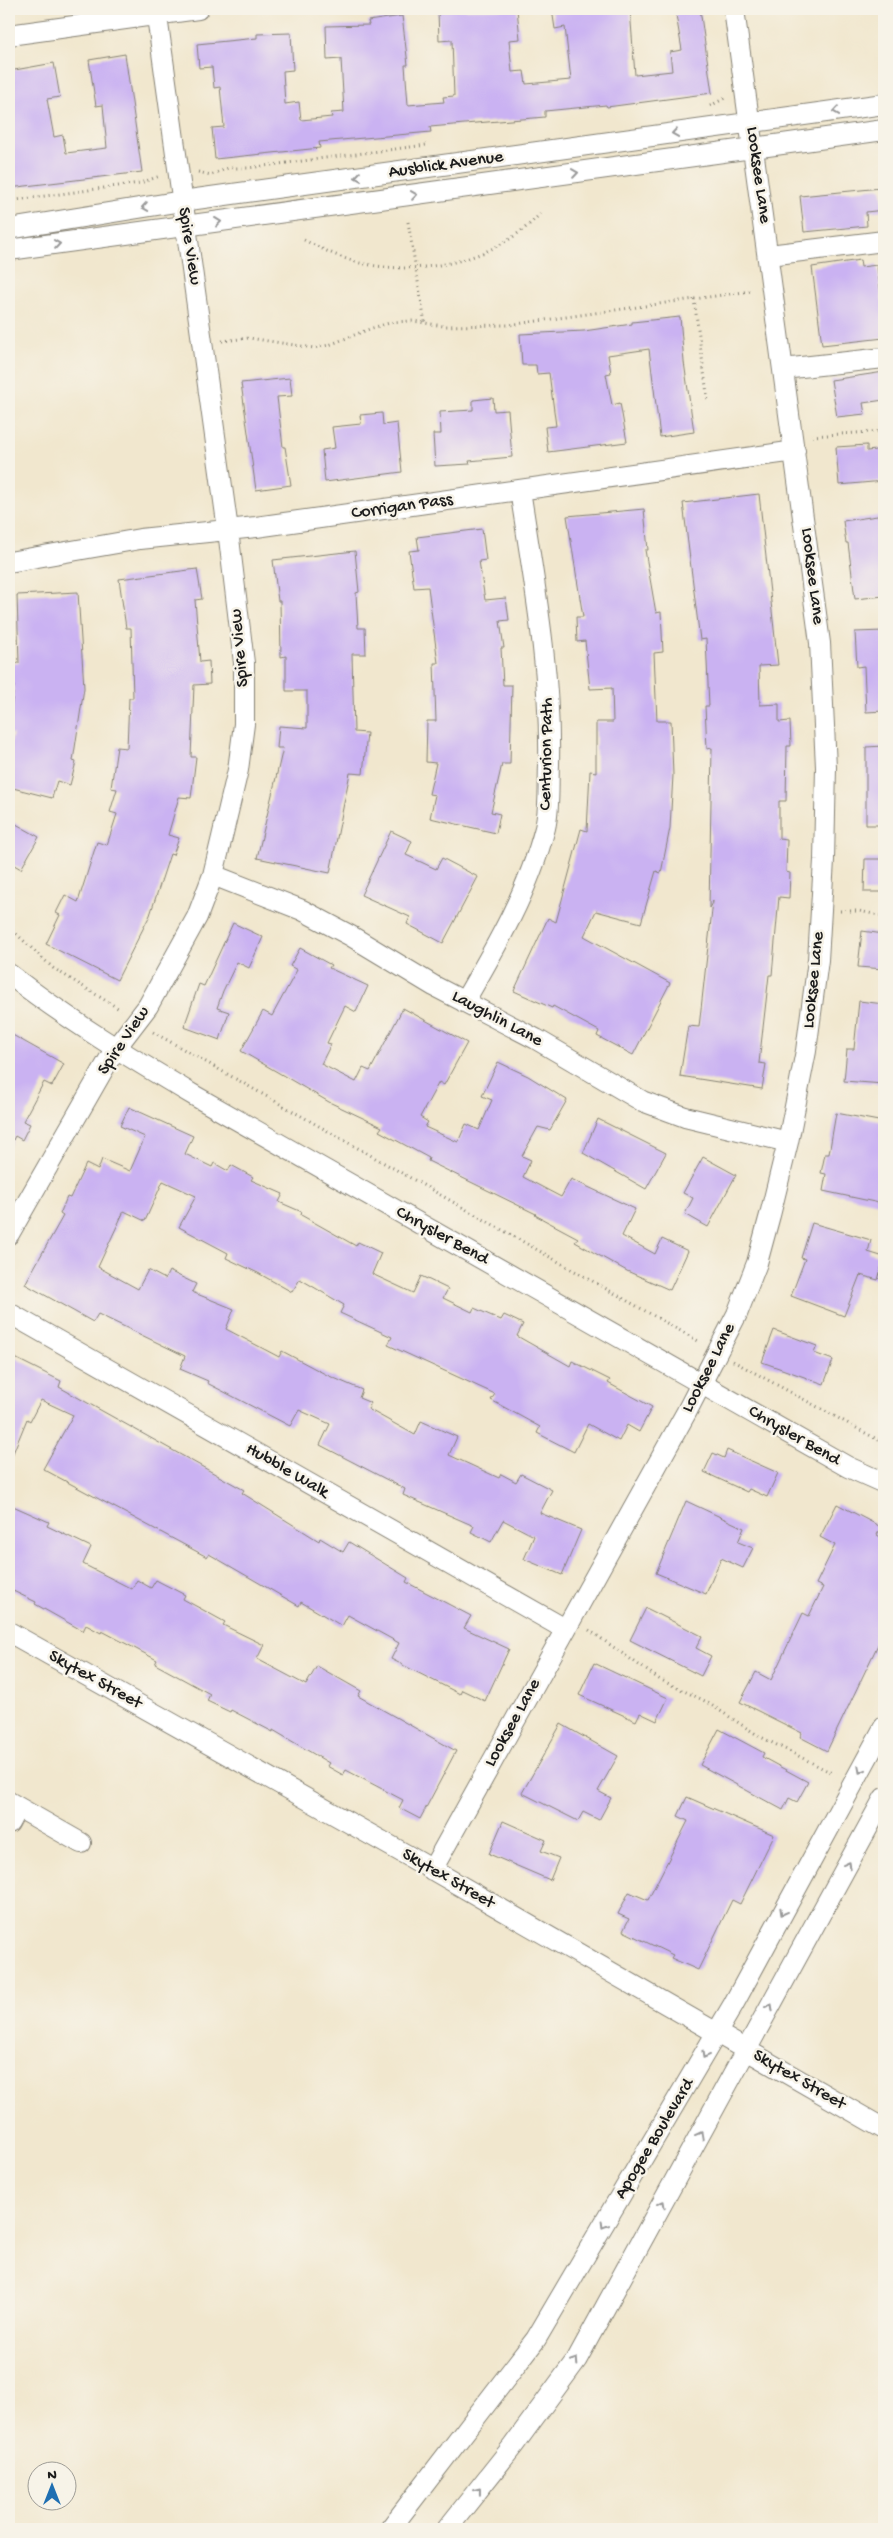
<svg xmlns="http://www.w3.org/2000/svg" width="893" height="2538" viewBox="0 0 893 2538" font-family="'Gochi Hand',sans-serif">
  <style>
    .building { fill: #cab2f2 }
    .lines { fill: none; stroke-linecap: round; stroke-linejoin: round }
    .minor-casing { stroke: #868275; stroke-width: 22 }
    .path { stroke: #868275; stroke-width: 3; stroke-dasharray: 1 4; stroke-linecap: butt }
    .minor { stroke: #fff; stroke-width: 20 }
    .oneway { stroke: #999 }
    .labels { text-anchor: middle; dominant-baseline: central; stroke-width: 5; stroke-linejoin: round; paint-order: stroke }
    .street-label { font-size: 18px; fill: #1c1c1c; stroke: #f7f3e8 }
  </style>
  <rect width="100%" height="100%" fill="#f7f3e8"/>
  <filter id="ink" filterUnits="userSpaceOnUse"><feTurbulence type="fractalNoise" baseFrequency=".02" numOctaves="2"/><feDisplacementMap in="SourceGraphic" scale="10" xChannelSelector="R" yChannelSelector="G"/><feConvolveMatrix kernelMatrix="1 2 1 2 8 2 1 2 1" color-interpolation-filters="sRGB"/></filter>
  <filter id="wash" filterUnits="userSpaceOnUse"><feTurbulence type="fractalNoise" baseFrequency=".0096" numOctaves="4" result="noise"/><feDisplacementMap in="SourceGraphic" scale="20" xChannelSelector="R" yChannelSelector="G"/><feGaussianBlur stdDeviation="1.12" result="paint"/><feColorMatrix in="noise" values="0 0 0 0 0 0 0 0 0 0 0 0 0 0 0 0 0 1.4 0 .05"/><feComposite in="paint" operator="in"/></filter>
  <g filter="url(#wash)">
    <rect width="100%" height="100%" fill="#f1e7ce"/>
    <g id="blocks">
      <path class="building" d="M517 9 520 39 509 40 512 72 524 71 526 84 571 80 565 27 555 29 552 9H630L635 75 672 71 670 52 682 50 675 9H700L712 93 607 107 606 105 545 111V117L430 127 431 132 319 142 320 148 215 159 212 128 224 127 220 87 214 88 212 67 199 68 197 44 257 38V34L291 33 293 70 283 71 285 104 299 102 301 120 332 117 331 113 344 112 341 59 327 60 326 26 369 25 368 21 402 16 408 65H405L408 105 444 102 443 97 454 96 452 40 439 41 438 10Z
        M125 54 142 172 9 188V71L54 63 60 97 47 99 54 137 63 135 66 153 107 148 103 105 96 106 89 60Z
        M881 188 884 210 866 212 867 226 804 232 800 196Z
        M860 260 861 267 877 265 882 302H884V338L822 345 812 267Z
        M680 317 684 362 694 432 660 437 649 349 608 355 611 373 606 374 612 405 620 403 627 442 548 452 545 427 556 426 549 373 537 374 536 365H522L520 334 584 331 632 324V322Z
        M884 372V400L863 403 865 414 837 417 831 380Z
        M290 378 292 396 277 397 283 447H285L291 485 256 490 241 383Z
        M493 398 494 411 508 410 512 457 469 461 470 464 435 466 433 434H441L440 412 473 410V400Z
        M382 413 383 425 397 423 402 472 325 482 322 450 335 448 332 427 361 424 360 415Z
        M867 445V451L884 449V481L839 485 836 447Z
        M759 494 778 665 759 666 760 705 779 704V722L790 721 791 746H787L786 801H779V839L787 840 786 872 790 873 789 898 779 897 772 975H769L759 1063 766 1064 762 1089 680 1076 688 1026 699 1027 713 901 709 908 712 748 707 749 705 706H709L706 639 700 640 683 503Z
        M644 509 648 550H645L656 613 661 612 663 652 654 653 657 721H671L673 775 670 828 661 873 656 871 641 923 596 911 584 936 670 983 633 1055 597 1036 599 1031 553 1006 552 1008 514 991 548 918 556 922 581 829 587 831 590 771 596 772V722H613L612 688 590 689 585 641 577 642 576 617H583L567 516Z
        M884 515V596L855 599 848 543H846L843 521Z
        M482 529 486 560 479 561 485 600 506 598 509 620 500 621 504 648H501L503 685H512L510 764H502L491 812 500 814 496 833 430 818 435 795 429 794 436 763 426 762 427 721H436L434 663H438L428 587 414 588 409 551 419 550 417 537Z
        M355 551 359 592 356 593 358 628H365L366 654H352L354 732 367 733 363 774 350 773 330 873 257 858 283 748H277L279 726 307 728V691H286V656L281 657 280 601H278L273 560Z
        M197 569 202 599 195 600 200 662 209 661 210 684 194 685 191 757H196L191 798 179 797 168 835 179 838 173 855 170 854 150 915 117 980 46 944 60 915 56 913 65 895 78 902 97 842 107 845 117 814 110 812 117 789 111 788 117 747 127 748 129 698H133L131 628H126L119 579Z
        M78 592 84 688 73 761 76 762 70 785 57 781 52 798 9 787V750L13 734H9V724L14 686 9 687V664L19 663 17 595Z
        M884 631V711L866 712 864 666 857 667 855 632Z
        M884 746V825H866V747Z
        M9 820 39 837 21 869 9 862Z
        M391 831 412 841 406 855 436 869 442 858 478 877 443 943 407 924 410 917 361 895Z
        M865 859H884V892H864Z
        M233 923 263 937 249 968 237 962 223 991 217 1008 229 1012 220 1040 184 1027 199 984 204 986Z
        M862 931 884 934V969L858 967Z
        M300 948 331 965 329 968 368 986 356 1012 345 1006 327 1043 331 1044 321 1064 356 1082 363 1068 370 1071 403 1008 467 1043 444 1085 439 1082 420 1117 428 1122 425 1127 458 1142 466 1124 479 1130 492 1100 482 1096 498 1062 528 1076 567 1100 550 1130 538 1127 522 1156 531 1160 523 1177 561 1197 571 1179 635 1209 622 1236 655 1254 662 1239 688 1251 670 1290 627 1271 575 1242 578 1238 535 1215 536 1214 428 1161 429 1158 379 1131 382 1127 329 1102 241 1051 263 1011 272 1016 297 970 290 966Z
        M859 1001 884 1004V1084L844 1081 847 1049H854Z
        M9 1033 64 1064 52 1086 44 1082 23 1121 30 1124 22 1140 15 1136 9 1148Z
        M129 1107 193 1136 185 1154 212 1167 214 1163 228 1171 231 1165 253 1177 251 1180 283 1194 279 1202 302 1212 301 1215 356 1246 358 1242 381 1253 372 1274 413 1293 421 1276 448 1289 443 1298 472 1312 474 1308 501 1320 504 1315 523 1324 517 1336 570 1366 572 1361 610 1380 608 1383 652 1407 639 1432 627 1425 619 1441 588 1424 574 1452 537 1433 540 1427 491 1400 495 1394 388 1345 392 1337 340 1313 344 1305 300 1279 292 1292 258 1273 226 1258 228 1253 179 1227 196 1196 163 1181 145 1221 124 1211 98 1267 138 1289 148 1270 165 1279 169 1271 196 1284 192 1292 234 1309 226 1329 279 1357 282 1351 327 1375 362 1390 359 1398 371 1403 368 1409 415 1435 421 1421 457 1437 449 1455 499 1478 501 1474 516 1482 521 1474 552 1490 540 1513 581 1530 562 1575 524 1559 534 1536 503 1520 491 1542 471 1532 474 1526 403 1495 405 1489 320 1445 330 1424 299 1410 290 1426 207 1383 208 1381 180 1369 185 1356 98 1314 93 1322 25 1284 63 1216 60 1214 67 1197 70 1198 86 1164 98 1170 102 1159 130 1171 145 1137 120 1126Z
        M836 1113 884 1122V1204L823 1191 826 1174 821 1173 825 1154H829Z
        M598 1119 666 1153 646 1189 583 1153Z
        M703 1157 736 1175 708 1227 685 1214 693 1198 683 1193Z
        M812 1223 871 1240 868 1252 884 1257 878 1280 860 1275 844 1316 791 1296 805 1259 801 1258Z
        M774 1330 817 1346 814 1353 833 1360 824 1384 762 1362Z
        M9 1355 61 1381 59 1387 244 1490 242 1493 319 1541 320 1538 343 1552 349 1542 408 1578 406 1582 471 1616 464 1628 509 1649 485 1701 462 1690 460 1694 391 1659 399 1643 348 1615 342 1626 301 1602 299 1606 209 1554 207 1557 43 1469 73 1415 41 1400 30 1421 27 1419 9 1463Z
        M727 1450 778 1473 767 1497 749 1489 747 1492 704 1472 713 1453 724 1458Z
        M686 1501 744 1528 738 1542 753 1548 743 1568 721 1558 706 1594 656 1573Z
        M837 1504 881 1527 877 1535 884 1539V1632L827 1751 800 1737 802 1733 740 1702 756 1672 771 1680 803 1613 809 1616 823 1587 816 1584 835 1545 820 1537Z
        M13 1506 49 1522 47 1526 91 1547 83 1564 132 1589 137 1580 151 1588 156 1580 185 1595 183 1599 225 1622 223 1625 264 1645 257 1659 306 1685 317 1666 361 1691 358 1696 456 1751 420 1819 399 1808 403 1800 346 1770 343 1775 327 1766 329 1763 273 1730V1732L231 1710 230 1712 207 1701 210 1694 155 1664 157 1660 102 1631 101 1633 86 1625 83 1631 35 1604 36 1602 9 1589V1515Z
        M646 1608 702 1636 696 1648 711 1656 701 1676 630 1640Z
        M594 1663 668 1698 657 1721 640 1713 636 1721 579 1695Z
        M561 1724 618 1756 598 1791 611 1798 599 1820 583 1812 578 1821 522 1793Z
        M719 1729 764 1753 762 1757 808 1782 797 1802 789 1798 783 1810 700 1765Z
        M687 1797 774 1835 740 1904 732 1900 698 1970 671 1958 673 1955 623 1931 629 1919 618 1914 629 1892 648 1900 688 1821 678 1816Z
        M503 1821 546 1840 541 1851 559 1858 550 1880 489 1854Z"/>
    </g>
  </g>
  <g filter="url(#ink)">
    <use href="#blocks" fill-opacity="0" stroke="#868275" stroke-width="1"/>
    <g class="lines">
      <g class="minor-casing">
        <path id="minor" d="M9 35 198 9
          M9 229 182 201 884 104
          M9 250 884 130
          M769 255 884 241
          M783 369 884 358
          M9 562 140 539 256 527 795 451
          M213 875 302 910 351 936 434 986 536 1039 642 1101 685 1117 788 1142
          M9 974C68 1020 131 1058 195 1096L848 1467 884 1483
          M464 1002C496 947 529 890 545 828 550 807 548 785 549 764 551 672 534 581 520 490
          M9 1234 115 1049 148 1006 197 917 213 875 238 770 244 724V663L228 530 156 9
          M9 1313 565 1629
          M9 1632 405 1854 884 2129
          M9 1802 81 1843
          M9 1823 17 1808
          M432 1870 686 1413 737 1314 757 1263 770 1215 788 1142 806 1051 818 960 824 860 826 767 820 643 734 9
          M390 2529 536 2339 733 2005 884 1727
          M447 2529 513 2446 577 2359 884 1798"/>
      </g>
      <path class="path" d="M710 106 727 97
        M198 172 211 175 228 168H248L426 145
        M9 201 140 183 160 176
        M408 222 425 323
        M304 240C322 249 340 258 360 263 422 277 496 261 540 214
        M694 299 708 401
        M222 341 249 338 314 348 329 345 372 328 393 322 413 321 443 326 509 325 751 291
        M812 436 884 431
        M840 911H859L884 916
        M9 927 53 968 121 1010
        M153 1032 700 1342
        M733 1361 884 1443
        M589 1630 659 1679 705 1701 759 1736 832 1773"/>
      <use href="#minor" class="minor"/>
    </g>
    <defs><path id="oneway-chevron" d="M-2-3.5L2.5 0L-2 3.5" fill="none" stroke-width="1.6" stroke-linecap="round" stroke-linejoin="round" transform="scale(1.25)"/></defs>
    <g class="oneway">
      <use href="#oneway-chevron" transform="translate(836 111) rotate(172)"/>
      <use href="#oneway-chevron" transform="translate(675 133) rotate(172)"/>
      <use href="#oneway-chevron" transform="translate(575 173) rotate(-8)"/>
      <use href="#oneway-chevron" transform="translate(358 177) rotate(172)"/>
      <use href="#oneway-chevron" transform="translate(414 195) rotate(-8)"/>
      <use href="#oneway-chevron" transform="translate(145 207) rotate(171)"/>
      <use href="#oneway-chevron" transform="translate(218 222) rotate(-7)"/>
      <use href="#oneway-chevron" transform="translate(57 244) rotate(-8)"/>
      <use href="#oneway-chevron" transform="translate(861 1770) rotate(118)"/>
      <use href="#oneway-chevron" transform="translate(848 1865) rotate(-61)"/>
      <use href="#oneway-chevron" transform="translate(783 1912) rotate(119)"/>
      <use href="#oneway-chevron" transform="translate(770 2007) rotate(-61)"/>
      <use href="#oneway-chevron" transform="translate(705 2055) rotate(119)"/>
      <use href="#oneway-chevron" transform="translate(700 2135) rotate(-62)"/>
      <use href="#oneway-chevron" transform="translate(662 2204) rotate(-61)"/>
      <use href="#oneway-chevron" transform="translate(604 2225) rotate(121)"/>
      <use href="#oneway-chevron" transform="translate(575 2361) rotate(-57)"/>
      <use href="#oneway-chevron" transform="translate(478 2491) rotate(-52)"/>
    </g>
  </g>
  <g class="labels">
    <g class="street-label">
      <text transform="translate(446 165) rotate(-8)">Ausblick Avenue</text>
      <text transform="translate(758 175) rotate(82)">Looksee Lane</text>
      <text transform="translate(189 246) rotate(81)">Spire View</text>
      <text transform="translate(402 507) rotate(-8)">Corrigan Pass</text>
      <text transform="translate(812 576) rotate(83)">Looksee Lane</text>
      <text transform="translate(240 648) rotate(-95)">Spire View</text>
      <text transform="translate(547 754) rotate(-89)">Centurion Path</text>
      <text transform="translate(814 980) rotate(-84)">Looksee Lane</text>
      <text transform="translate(497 1019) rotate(28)">Laughlin Lane</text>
      <text transform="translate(124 1041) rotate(-56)">Spire View</text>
      <text transform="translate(442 1236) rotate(29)">Chrysler Bend</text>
      <text transform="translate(709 1368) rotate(-63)">Looksee Lane</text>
      <text transform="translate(794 1436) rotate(30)">Chrysler Bend</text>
      <text transform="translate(287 1471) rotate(30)">Hubble Walk</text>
      <text transform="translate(95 1680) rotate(29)">Skytex Street</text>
      <text transform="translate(513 1723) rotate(-61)">Looksee Lane</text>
      <text transform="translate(448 1879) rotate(30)">Skytex Street</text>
      <text transform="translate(799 2080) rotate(30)">Skytex Street</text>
      <text transform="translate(655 2139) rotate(-59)">Apogee Boulevard</text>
    </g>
  </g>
  <rect width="893" height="2538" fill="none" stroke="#f7f3e8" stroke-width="30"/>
  <g transform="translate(52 2486)"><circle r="24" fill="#f7f3e8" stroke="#9f9d96"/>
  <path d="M0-4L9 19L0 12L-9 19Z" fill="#1f6fb2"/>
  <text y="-8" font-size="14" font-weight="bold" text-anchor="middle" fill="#1c1c1c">N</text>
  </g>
</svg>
